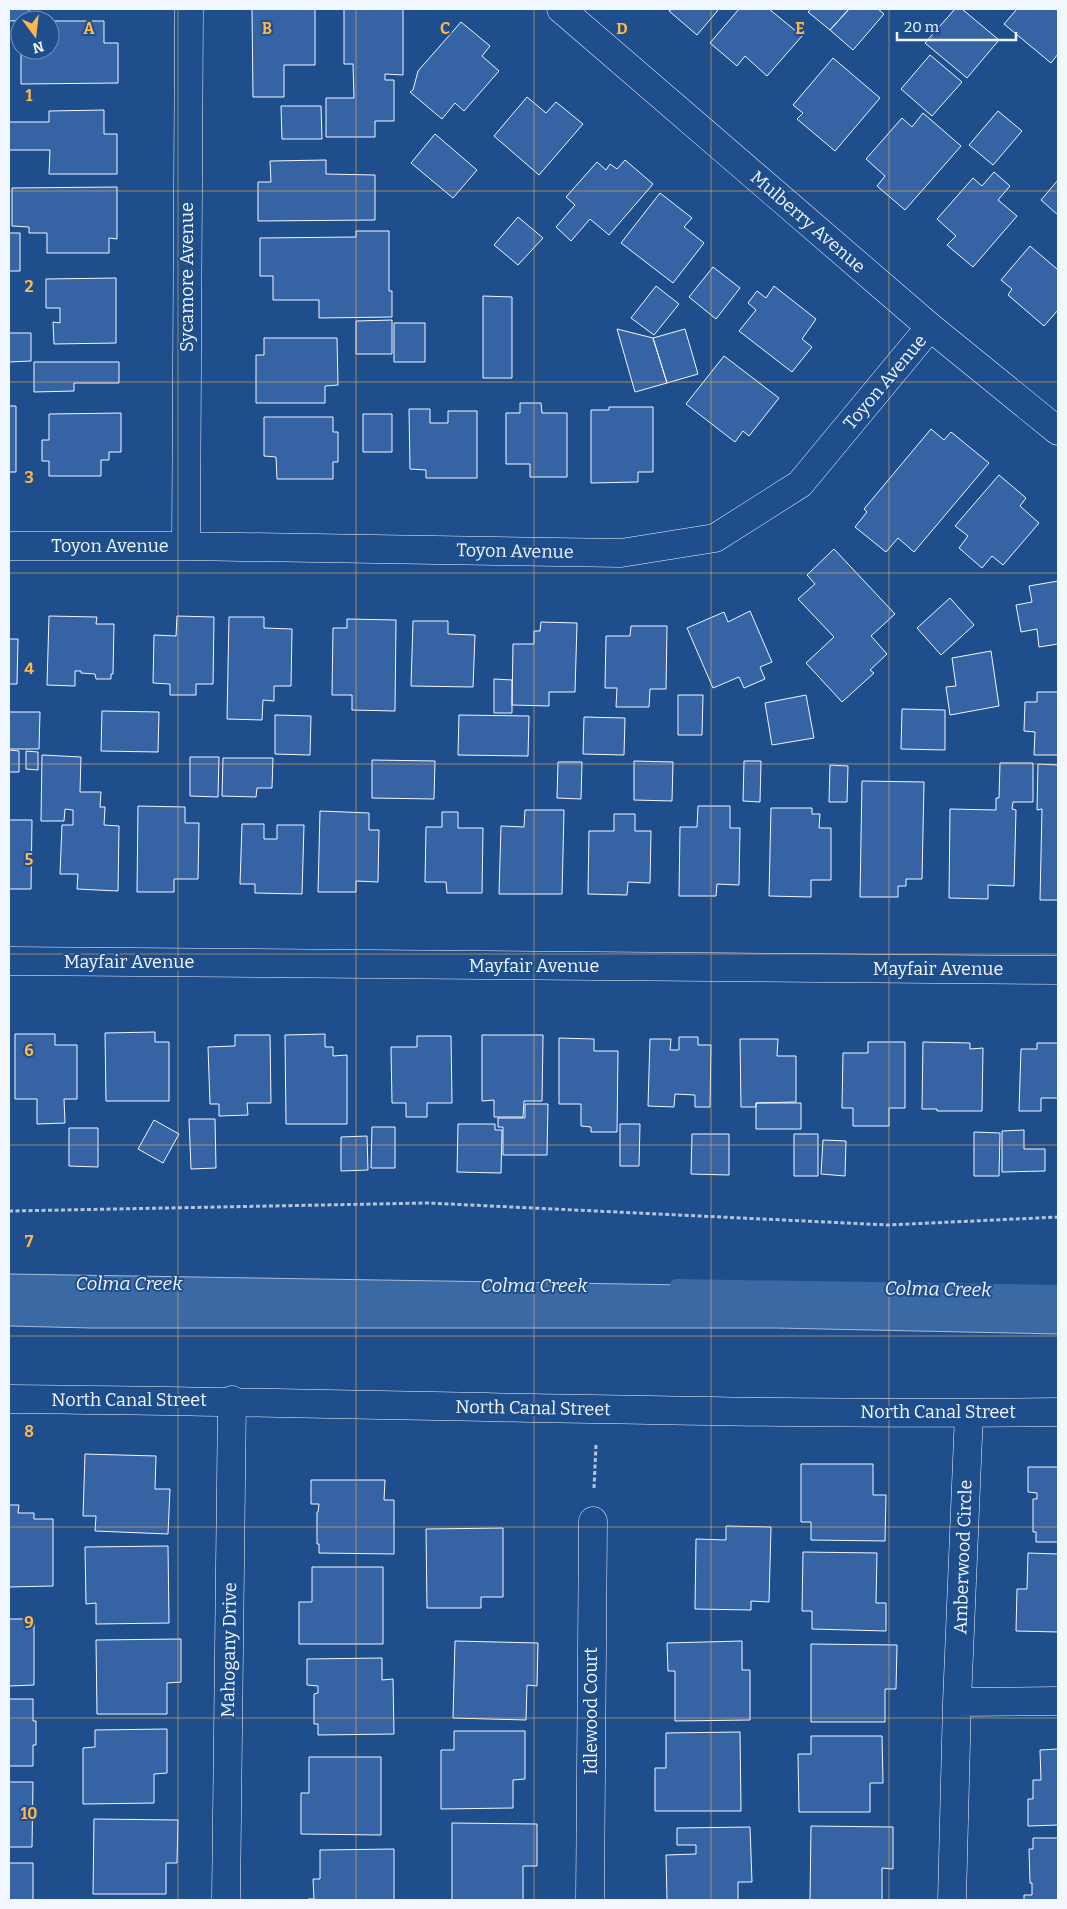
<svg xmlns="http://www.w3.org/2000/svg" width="1067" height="1909" viewBox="0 0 1067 1909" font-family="Bitter,serif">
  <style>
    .water { fill: #3b69a3; stroke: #a8bbd7 }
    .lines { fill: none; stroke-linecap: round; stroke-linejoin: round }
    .stream { stroke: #3b69a3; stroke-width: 12 }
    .building { fill: #3563a3; stroke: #f2f6ff }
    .minor-casing { stroke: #f2f6ff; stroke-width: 29 }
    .path { stroke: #b3c4dc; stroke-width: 3; stroke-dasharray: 4 2.5; stroke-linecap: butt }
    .minor { stroke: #1f4e8c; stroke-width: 28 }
    .grid { fill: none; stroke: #ffb74d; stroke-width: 1; stroke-opacity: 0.55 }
    .labels { text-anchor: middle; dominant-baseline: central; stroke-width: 4; stroke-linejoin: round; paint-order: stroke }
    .street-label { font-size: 18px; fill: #f2f6ff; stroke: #1f4e8c }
    .water-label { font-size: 19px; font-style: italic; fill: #f2f6ff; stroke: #1f4e8c }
    .grid-label { font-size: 16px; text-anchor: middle; font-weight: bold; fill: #ffb74d; stroke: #1f4e8c; stroke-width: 4; stroke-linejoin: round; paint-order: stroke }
  </style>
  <rect width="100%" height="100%" fill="#1f4e8c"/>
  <path class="water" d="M9 1274 1058 1291V1334L776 1328H91L9 1326Z"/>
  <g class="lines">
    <path class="stream" d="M676 1285 1058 1291"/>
  </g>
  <path class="building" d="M9 9H29V20L9 21Z
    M252 9H315V65H284V97H253Z
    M344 9H403V75L385 74V80H394V121H375V137H326V98H354L353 64H344Z
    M672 9H719L697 35 669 11Z
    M739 9H769L802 36 767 76 745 56 737 66 710 43Z
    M811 9H849L830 30 808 12Z
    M849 9H878L884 14 853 50 830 30Z
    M955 9H962L999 40 967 78 925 43Z
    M1017 9H1058V54L1051 63 1004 24Z
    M50 21H104V43H118V83L21 84V50H50Z
    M461 22 490 46 482 56 499 71 464 111 455 103 442 119 410 92 413 90 418 71Z
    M930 55 962 82 932 116 901 89Z
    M833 58 880 98 835 151 797 119 803 113 793 105Z
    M527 97 546 113 556 102 583 124 539 175 494 136Z
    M281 106H321L322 139H282Z
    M104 110V134H117V174H49L50 150H9V122H49V111Z
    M998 111 1022 131 993 165 969 145Z
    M923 113 961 146 905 210 877 186 885 176 866 159 902 118 912 127Z
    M435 134 477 170 453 198 411 163Z
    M326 160V174L375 175V220L258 221V182H271L270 161Z
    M625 160 653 184 609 235 590 219 571 241 556 227 575 205 566 197 597 162 606 170 610 164 617 169Z
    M994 172 1010 186 998 200 1017 216 973 267 947 245 956 236 937 219 973 178 982 186Z
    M1058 180V215L1041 200Z
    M117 187V239L109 238V253H47V233H29V227L12 226V188Z
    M660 193 692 218 684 227 704 243 673 283 621 243Z
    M518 217 543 238 518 265 494 245Z
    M356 231H389V291H392V317L319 318V300H273V276H260V238L356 237Z
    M9 233H20V271H9Z
    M1030 246 1057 269 1058 267V310L1044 326 1008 295 1012 289 1001 280Z
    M713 267 740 288 716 319 689 297Z
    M116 278V343L54 344 53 322 60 323V308H46V279Z
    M656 286 679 304 654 335 631 318Z
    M774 286 816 319 802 339 812 347 792 372 739 331 756 310 748 303 757 291 766 298Z
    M483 296 512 297V378H483Z
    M392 320V354H356V321Z
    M394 323H425V362H394Z
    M617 329 653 338 667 383 635 392Z
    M685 329 698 374 667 383 653 338Z
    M9 333H31V361L9 362Z
    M264 338H337L338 385 325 386V403H256V355H264Z
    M724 356 779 398 749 436 743 431 735 442 686 404Z
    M34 362H119V383H74V391L34 392Z
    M520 403H541L542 413H567V477H530V464H506V413H520Z
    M9 406H16V472H9Z
    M609 407H653V472H638V482L591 483V410H609Z
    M409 409H430V423H448V411H477V478H426V470L410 469Z
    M121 413V452H109V460H101V476H49V461H42V440H49V414Z
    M363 414H392V452H363Z
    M264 417H333V432H338V462H333V479H277L276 457 264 456Z
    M931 429 944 440 951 432 989 463 914 552 898 538 886 552 855 527 867 512 864 509Z
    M999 475 1026 498 1020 506 1039 523 1003 565 992 556 982 568 959 548 968 536 955 526Z
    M834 549 895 614 871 636 887 654 870 670 874 673 842 702 806 663 834 637 798 599 815 584 807 575Z
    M1058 581V644L1039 647 1037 629 1021 632 1016 605 1032 602 1029 586Z
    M950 598 974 625 941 655 917 628Z
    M750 611 772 662 760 667 765 679 744 688 739 677 713 688 687 628 724 612 728 622Z
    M49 616 97 617 96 624H114L113 674H111V679H96L95 674 81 673V671H75V686L47 685Z
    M177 616 214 617 213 684H196V695H170V684L153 683 154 635 176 636Z
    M229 617H264V628L292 629 291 686H274V701L263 700 262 720 227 719Z
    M347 619 396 620 395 711 352 710V695H332L333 628H347Z
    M413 621H448V634L475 635 473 687 411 686Z
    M541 622 577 623 575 692H549V706L512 705 513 644H534V631H540Z
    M631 626H667L666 689H650L649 707H616L617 688H605L606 636H630Z
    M9 639H18L17 684H9Z
    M991 651 999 706 950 715 946 687 956 686 952 658Z
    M494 679 512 680V713H494Z
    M1037 692H1058V755H1034L1035 732 1024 731 1025 702H1037Z
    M678 695H703L702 735H678Z
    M806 695 814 738 772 745 765 703Z
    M902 709 945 710V750L901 749Z
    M102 711 159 712 158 752 101 751Z
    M9 712H40L39 749H9Z
    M275 715 311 716 310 755 275 754Z
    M459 715 529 716 528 756 458 755Z
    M584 717 625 718 624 755 583 754Z
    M9 750 19 751V772H9Z
    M26 751 38 752V770L26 769Z
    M42 755 81 757 80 792H101L100 807H105L104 825 119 826 118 891 77 889 78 874H60L62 825H73V810L65 809 64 821H41Z
    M190 757H219L218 797 190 796Z
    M223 758H273L272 788H257L256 797 222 796Z
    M372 760 435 761 434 799 372 798Z
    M634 761 673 762 672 801 634 800Z
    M744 761H761L760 802 743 801Z
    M558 762H582L581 799 557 798Z
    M1000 763H1033V802H1013L1012 809 1016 810 1014 886 988 885V899L949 898 950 809 996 810V798H999Z
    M1038 764 1058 765V900H1040L1042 809 1037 810Z
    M830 765 848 766 847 802H829Z
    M862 781 924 782 922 879H906V886H898V897H860Z
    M138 806 185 807V823H199L198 879H174V892H137Z
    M698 806H730V828H740L739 885 717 884 716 896H679L680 827H697Z
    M771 808H812V814H820L819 828H831V880H811V897L769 896Z
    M525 810H564L562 894H499L501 826 524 827Z
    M320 811 369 813V830H379L378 882 356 881V892H318Z
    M442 812H458V828H483L482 893H447L446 882H425L426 827H442Z
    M614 814H635V831H651L650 883 628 882 627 895 588 894 589 831H614Z
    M9 820H32L31 889H9Z
    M242 824H264V839H277V825H304L302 894 255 893V884H240Z
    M155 1032V1042H169V1101H106L105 1033Z
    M15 1034H55V1045H77V1099H64L65 1123 37 1124V1099H15Z
    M325 1034V1047H333V1056L347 1055V1124H286L285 1035Z
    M235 1035H270L271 1103H247L248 1115 219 1116V1104H210L208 1047 235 1046Z
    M482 1035H543L542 1101H524L523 1117H494V1100L482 1101Z
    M417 1036H451L452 1103H427V1117H406V1103H392L391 1047H417Z
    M679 1037H698V1045H711L710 1107H695V1095L675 1094 674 1107 648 1106 650 1039H671L670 1050H679Z
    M559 1038 594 1039V1051H618L617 1132H591V1127L581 1126V1104H559Z
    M740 1039H778L777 1056H796V1102L756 1103V1107H741Z
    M868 1042H905V1108H889V1126H853V1108H842L843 1053H868Z
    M923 1042 970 1043V1049L983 1048 982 1111H937V1109H922Z
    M1037 1043H1058V1098H1041V1111H1019L1021 1049H1037Z
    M756 1103H801V1129H756Z
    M525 1104H548L547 1155H503V1127H498V1118H525Z
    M189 1119H215L216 1168 191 1169Z
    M154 1120 179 1134 163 1163 138 1149Z
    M458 1124H495V1130H502L501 1173 457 1172Z
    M620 1124H640L639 1166H620Z
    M372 1127H395V1168H371Z
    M69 1128H98V1167L69 1166Z
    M1024 1130V1149H1045V1171L1002 1172V1131Z
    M974 1132 1000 1133 999 1176H974Z
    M692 1134H729V1175L691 1174Z
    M794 1134H818V1176H794Z
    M367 1136 368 1170 341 1171V1137Z
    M823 1140 846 1141 845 1176 821 1174Z
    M85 1454 156 1456 155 1489H170L168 1534 95 1531 96 1516H83Z
    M801 1464H873V1495H886L885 1541 811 1540V1522H801Z
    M1028 1467H1058V1542H1036V1532H1033V1499H1037V1493L1028 1492Z
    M311 1480H385L384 1500H394V1554L319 1553V1544H317V1512H318L319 1504H311Z
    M9 1505H19L18 1513H34V1519H53V1586L9 1587Z
    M726 1526 771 1527 769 1602 751 1601V1610L695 1609 696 1539 726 1540Z
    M503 1528V1597H481V1608H427L426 1529Z
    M168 1546 169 1623 96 1624V1603L86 1604 85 1547Z
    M803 1552 877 1553 876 1603H886V1631L812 1629V1611H802Z
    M1028 1553 1058 1554V1632L1016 1631 1017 1589H1027Z
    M312 1567H383V1644H299V1602H312Z
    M9 1619H34V1685L9 1686Z
    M181 1639V1682L167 1683V1714H97L96 1640Z
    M455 1641 538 1643 537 1686 527 1685 526 1720 453 1718Z
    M742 1641V1670H750V1720L675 1721V1671H668L667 1643Z
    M811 1644 897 1645 896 1689H885V1722H811Z
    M382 1658V1680L393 1679 394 1734 318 1735V1724H314V1694L318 1693V1686L307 1685V1659Z
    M9 1699H33V1721H36V1745H33V1766H9Z
    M167 1729V1773L154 1774V1803L83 1804V1748L95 1747V1730Z
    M454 1731H525V1779L513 1780V1808L441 1809V1750H454Z
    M740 1732 741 1811H655V1768H666V1733Z
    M811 1736H882L883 1783H870V1812H799L798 1754H811Z
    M1058 1749V1825L1028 1826V1799H1033V1780H1041L1040 1750Z
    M309 1757H381V1835L301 1834V1793H309Z
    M9 1782H33L32 1847H9Z
    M94 1819 178 1820 177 1863H166V1894H93Z
    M452 1823 537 1824V1866H523V1900H452Z
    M811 1826 893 1827V1869L882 1868V1900H810Z
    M750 1827 752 1882H738V1900H667L666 1855 696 1854V1845H677V1828Z
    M1033 1838H1058V1900H1024V1895H1032V1883H1030L1029 1849H1033Z
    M394 1849V1900H308V1899H314L313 1879H320V1850Z
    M9 1863H33V1900H9Z"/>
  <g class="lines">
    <g class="minor-casing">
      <path id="minor" d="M561 9 930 327 1058 431
        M9 546H186L621 553 715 538 800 484 930 327
        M186 546 189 9
        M9 961 1058 970
        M9 1399C359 1402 708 1416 1058 1412
        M957 1702 1058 1701
        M226 1900 232 1400
        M590 1900 593 1521
        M952 1900 957 1702 969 1413"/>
    </g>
    <path class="path" d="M9 1211 428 1203 888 1225 1058 1217
      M594 1488 596 1445"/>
    <use href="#minor" class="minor"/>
  </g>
  <path class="grid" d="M178 9V1900M356 9V1900M534 9V1900M711 9V1900M889 9V1900M9 191H1058M9 382H1058M9 573H1058M9 764H1058M9 954H1058M9 1145H1058M9 1336H1058M9 1527H1058M9 1718H1058"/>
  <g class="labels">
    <g class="street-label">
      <text transform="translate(808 222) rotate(41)">Mulberry Avenue</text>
      <text transform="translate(187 277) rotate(-90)">Sycamore Avenue</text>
      <text transform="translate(885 382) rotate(-50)">Toyon Avenue</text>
      <text x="110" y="546">Toyon Avenue</text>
      <text transform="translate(515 551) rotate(1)">Toyon Avenue</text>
      <text x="129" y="962">Mayfair Avenue</text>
      <text x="534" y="966">Mayfair Avenue</text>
      <text x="938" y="969">Mayfair Avenue</text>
      <text x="129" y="1400">North Canal Street</text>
      <text transform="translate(533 1408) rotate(1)">North Canal Street</text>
      <text x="938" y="1412">North Canal Street</text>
      <text transform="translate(963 1557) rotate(-88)">Amberwood Circle</text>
      <text transform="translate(229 1650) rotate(-89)">Mahogany Drive</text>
      <text transform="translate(591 1711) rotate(-90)">Idlewood Court</text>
    </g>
    <g class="water-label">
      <text x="129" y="1283">Colma Creek</text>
      <text x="534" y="1285">Colma Creek</text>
      <text transform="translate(938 1289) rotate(1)">Colma Creek</text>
    </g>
  </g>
  <g class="grid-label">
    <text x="89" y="34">A</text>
    <text x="267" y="34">B</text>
    <text x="445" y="34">C</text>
    <text x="622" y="34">D</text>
    <text x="800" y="34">E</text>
    <text x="29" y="101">1</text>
    <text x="29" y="292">2</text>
    <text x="29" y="483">3</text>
    <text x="29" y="674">4</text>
    <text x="29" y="865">5</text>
    <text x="29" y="1056">6</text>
    <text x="29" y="1247">7</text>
    <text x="29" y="1437">8</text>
    <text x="29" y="1628">9</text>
    <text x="29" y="1819">10</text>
  </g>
  <rect width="1067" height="1909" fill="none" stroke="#f2f6ff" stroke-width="20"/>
  <g transform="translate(35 35) rotate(165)"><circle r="24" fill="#1f4e8c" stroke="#7391ba"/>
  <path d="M0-4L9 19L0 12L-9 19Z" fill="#ffb74d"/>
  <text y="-8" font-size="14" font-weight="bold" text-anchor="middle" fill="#f2f6ff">N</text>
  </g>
  <path d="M897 32v8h119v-8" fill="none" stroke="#f2f6ff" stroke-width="2.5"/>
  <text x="904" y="32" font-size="15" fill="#f2f6ff" stroke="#1f4e8c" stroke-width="4" paint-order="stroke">20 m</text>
</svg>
